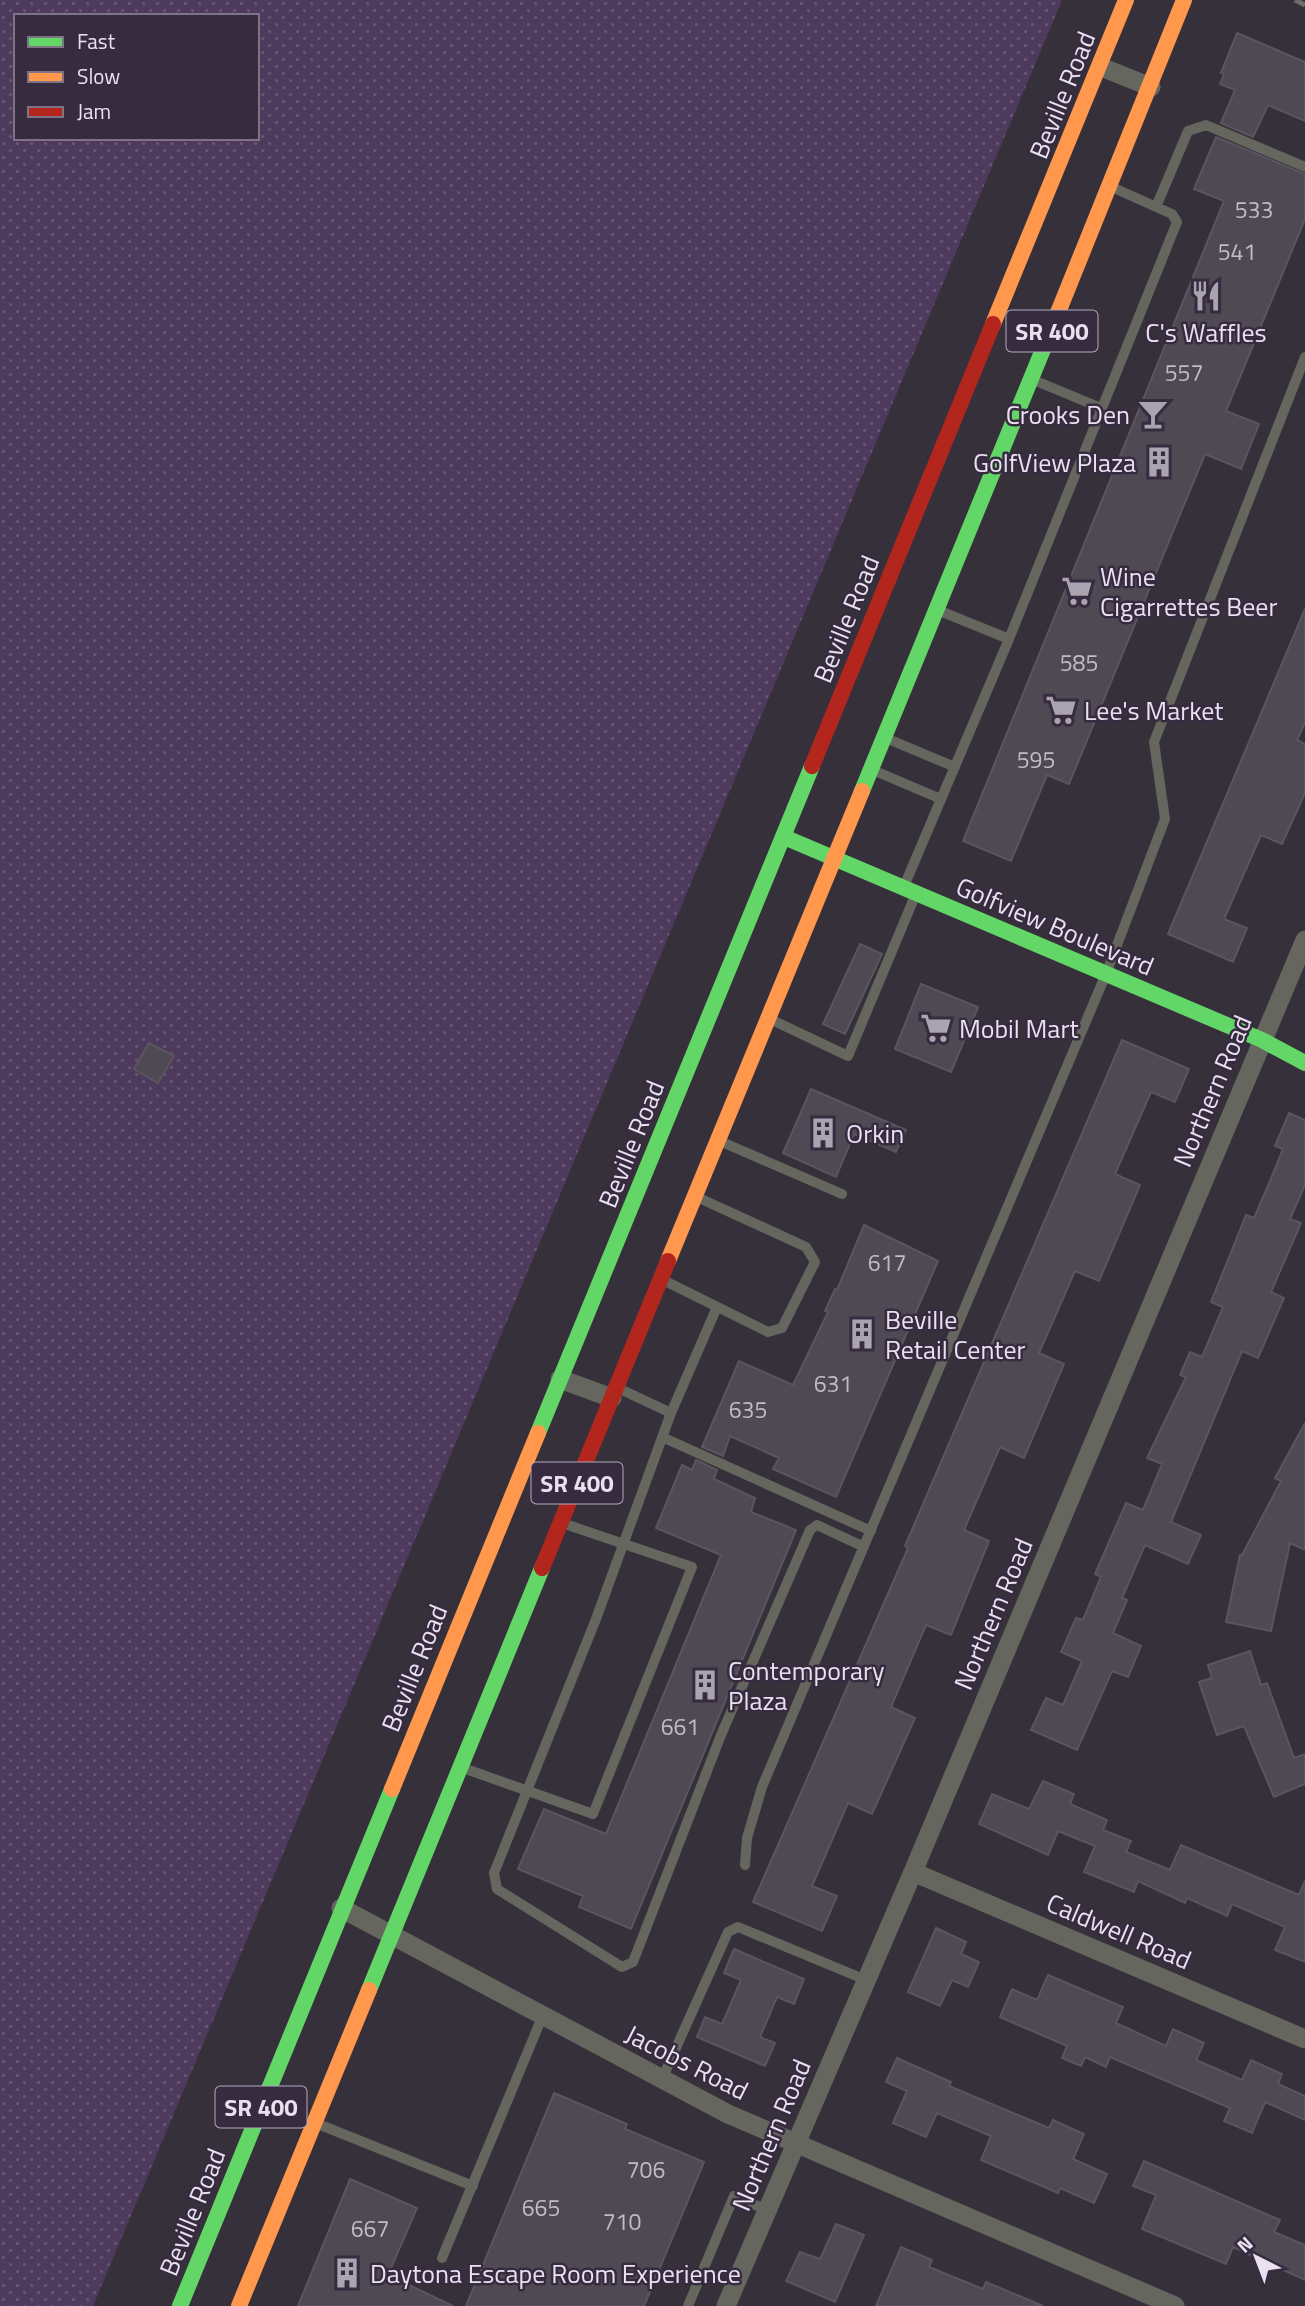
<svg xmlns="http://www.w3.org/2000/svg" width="1305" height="2306" viewBox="0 0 1305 2306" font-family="'Titillium Web',sans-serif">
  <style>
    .grass { fill: url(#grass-dots); fill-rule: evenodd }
    .building { fill: #4f4953; stroke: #5a555e; stroke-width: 2 }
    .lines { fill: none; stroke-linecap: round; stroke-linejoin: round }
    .lane { stroke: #65675f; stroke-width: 10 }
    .street { stroke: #65675f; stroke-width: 19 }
    .fast { stroke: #63d668; stroke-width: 16 }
    .slow { stroke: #ff974d; stroke-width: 16 }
    .jam { stroke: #b3261e; stroke-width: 16 }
    .rail { stroke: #6d6c6b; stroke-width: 5; stroke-dasharray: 14 7; stroke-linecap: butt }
    .labels { text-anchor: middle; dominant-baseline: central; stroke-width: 5; stroke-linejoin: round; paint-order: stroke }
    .number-label { font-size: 23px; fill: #c2bbc8 }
    .shield { fill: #372b40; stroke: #b4aaba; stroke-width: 2 }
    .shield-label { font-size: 24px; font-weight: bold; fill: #e9e1ef }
    .street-label { font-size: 26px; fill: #e9e1ef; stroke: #372b40 }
    .poi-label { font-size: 26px; fill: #e9e1ef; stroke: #372b40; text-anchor: start }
  </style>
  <defs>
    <pattern id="grass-dots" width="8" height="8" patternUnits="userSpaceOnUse" patternTransform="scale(1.75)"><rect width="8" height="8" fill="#4e3a5d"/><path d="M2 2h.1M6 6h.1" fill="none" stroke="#685675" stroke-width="1.8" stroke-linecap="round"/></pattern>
  </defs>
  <rect width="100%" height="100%" fill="#36303b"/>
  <path class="grass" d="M0 0H1062L93 2306H0ZM16 16H257V138H16Z"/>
  <path class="building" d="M1237 33 1305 62V121L1268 105 1253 137 1221 123 1235 90 1220 84 1224 74 1221 73Z
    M1216 137 1305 174V219L1226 411 1259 424 1241 469 1205 454 1069 784 1047 775 1011 861 963 841 1224 201 1194 189Z
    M1305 609V723L1297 740 1305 744V793L1282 844 1261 835 1224 919 1247 928 1233 962 1168 934Z
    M860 944 882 954 845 1034 823 1024Z
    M921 984 978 1007 951 1072 895 1049Z
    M1122 1040 1189 1069 1175 1102 1151 1092 1115 1174 1140 1185 1099 1281 1075 1271 1039 1353 1064 1364 1024 1458 1000 1447 964 1530 989 1541 951 1635 926 1625 891 1707 915 1718 872 1814 848 1803 812 1886 837 1896 822 1931 753 1902 908 1548 905 1546Z
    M149 1043 174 1056 158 1083 134 1069Z
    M811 1089 906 1130 896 1152 854 1134 836 1177 783 1153Z
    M1289 1113 1305 1120V1185L1290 1219 1301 1223 1271 1292 1284 1298 1258 1358 1242 1351 1171 1522 1201 1535 1188 1564 1145 1545 1122 1598 1127 1600 1113 1633 1141 1646 1128 1677 1112 1671 1077 1750 1031 1730 1046 1698 1063 1705 1082 1661 1061 1652 1076 1618 1083 1620 1101 1577 1095 1574 1126 1503 1143 1510 1162 1464 1147 1458 1186 1377 1180 1375 1190 1352 1202 1357 1223 1307 1211 1302 1246 1215 1254 1218 1270 1181 1283 1149 1275 1146Z
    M864 1225 938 1261 836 1497 773 1469 779 1458 730 1436 723 1456 702 1447 739 1361 793 1385 828 1312 825 1311 835 1289 837 1290Z
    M1305 1423V1550L1290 1543 1271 1631 1226 1622 1240 1555H1242L1281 1481 1275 1478Z
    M696 1460 717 1470 714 1479 755 1498 751 1512 796 1530 631 1929 579 1907 583 1896 518 1869 544 1809 606 1834 721 1555 656 1528 682 1465 692 1470Z
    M1250 1651 1261 1685 1267 1683 1294 1758 1305 1754V1784L1274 1797 1244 1726 1217 1735 1199 1682 1212 1678 1208 1665Z
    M1043 1781 1074 1794 1070 1804 1107 1820 1103 1830 1131 1841 1126 1852 1170 1870 1181 1845 1299 1895 1305 1881V1962L1275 1950 1285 1927 1232 1904 1227 1916 1187 1898 1185 1903 1138 1881 1134 1892 1084 1872 1095 1846 1058 1831 1048 1855 979 1824 992 1794 1029 1809Z
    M936 1928 966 1942 961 1954 979 1962 968 1987 952 1980 940 2006 908 1992Z
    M734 1949 804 1979 794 2004 777 1997 760 2037 775 2043 765 2066 697 2037 705 2017 722 2024 741 1980 724 1973Z
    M1048 1975 1123 2007 1116 2023 1166 2046 1173 2029 1204 2043 1196 2060 1242 2080 1251 2060 1282 2074 1278 2084 1305 2096V2120L1265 2102 1252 2133 1224 2121 1230 2108 1110 2057 1106 2067 1085 2057 1081 2066 1062 2058 1067 2046 1000 2017 1012 1989 1037 2000Z
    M897 2058 951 2082 949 2086 1049 2128 1053 2120 1084 2134 1073 2159 1107 2174 1094 2203 1060 2188 1058 2193 981 2160 991 2136 937 2113 926 2137 893 2123 907 2091 886 2082Z
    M554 2093 627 2124 625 2129 704 2162 644 2306H466Z
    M1144 2161 1280 2220 1274 2232 1305 2245V2280L1233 2247 1226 2264 1142 2229 1156 2195 1133 2186Z
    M350 2179 417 2208 388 2275 453 2306H298Z
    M836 2224 864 2235 835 2302 786 2281 800 2252 820 2259Z
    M901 2247 932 2260 929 2267 983 2289 986 2282 1043 2306H876Z"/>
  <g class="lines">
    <path class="lane" d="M1156 207 1188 131 1206 125 1305 167
      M1036 381 1101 408
      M940 611 1009 639
      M888 739 955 767
      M875 771 941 799
      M905 884 1009 639 1177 222 1172 214 1114 188
      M772 1020 848 1056 915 896
      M722 1142 842 1194
      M665 1281 768 1332 782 1328 815 1262 806 1247 699 1198
      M717 1307 671 1413 596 1619 494 1873 497 1889 622 1967 633 1962 721 1735 810 1530 817 1525 864 1547
      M620 1389 671 1413
      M662 1437 871 1531
      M463 1768 593 1814 692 1567 565 1524
      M745 1865 747 1838 762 1787 1106 974 1165 819 1154 742 1305 357
      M662 2079 728 1932 738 1927 866 1980
      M318 2124 473 2186
      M442 2258 543 2015
      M688 2306 734 2196 767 2210"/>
    <path class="street" d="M1101 67 1151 87
      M560 1379 612 1398
      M913 1872 1305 2039
      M341 1908 728 2114 1175 2306
      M726 2306 913 1872 1305 940"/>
    <path class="fast" d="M862 791 1053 325
      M784 837 1262 1040 1305 1063
      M538 1433 812 766
      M369 1990 542 1568
      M180 2306 392 1789"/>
    <path class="slow" d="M993 324 1126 0
      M1053 325 1184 0
      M668 1261 862 791
      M392 1789 538 1433
      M239 2306 369 1990"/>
    <path class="jam" d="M812 766 993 324
      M542 1568 668 1261"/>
    <path class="rail" d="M1295 0 1305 5"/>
  </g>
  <defs>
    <g id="restaurant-bare" transform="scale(2.415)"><path d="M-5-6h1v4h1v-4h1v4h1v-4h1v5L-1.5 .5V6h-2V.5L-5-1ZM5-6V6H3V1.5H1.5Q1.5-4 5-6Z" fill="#aaa3b0" stroke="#372b40" stroke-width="2.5" paint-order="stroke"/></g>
    <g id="bar-bare" transform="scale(2.415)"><path d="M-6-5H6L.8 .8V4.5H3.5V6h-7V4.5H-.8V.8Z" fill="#aaa3b0" stroke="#372b40" stroke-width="2.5" paint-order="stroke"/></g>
    <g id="building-bare" transform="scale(2.415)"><path d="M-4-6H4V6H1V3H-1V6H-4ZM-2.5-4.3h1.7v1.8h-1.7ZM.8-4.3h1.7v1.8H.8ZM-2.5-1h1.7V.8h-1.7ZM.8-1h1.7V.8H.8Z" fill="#aaa3b0" stroke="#372b40" stroke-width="2.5" paint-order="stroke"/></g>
    <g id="supermarket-bare" transform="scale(2.415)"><path d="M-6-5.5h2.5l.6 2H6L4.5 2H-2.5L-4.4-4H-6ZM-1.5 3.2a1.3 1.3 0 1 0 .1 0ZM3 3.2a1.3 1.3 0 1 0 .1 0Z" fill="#aaa3b0" stroke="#372b40" stroke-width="2.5" paint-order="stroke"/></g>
  </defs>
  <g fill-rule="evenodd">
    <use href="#restaurant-bare" x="1206" y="296"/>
    <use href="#bar-bare" x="1153" y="414"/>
    <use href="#building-bare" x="1159" y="462"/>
    <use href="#supermarket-bare" x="1077" y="591"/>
    <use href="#supermarket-bare" x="1061" y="710"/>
    <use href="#supermarket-bare" x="936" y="1028"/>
    <use href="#building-bare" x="823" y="1133"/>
    <use href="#building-bare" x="862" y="1334"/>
    <use href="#building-bare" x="705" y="1685"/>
    <use href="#building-bare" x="347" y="2273"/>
  </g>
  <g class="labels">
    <g class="number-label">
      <text x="1254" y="209">533</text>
      <text x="1237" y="251">541</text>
      <text x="1184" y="372">557</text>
      <text x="1079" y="662">585</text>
      <text x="1036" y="759">595</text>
      <text x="887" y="1262">617</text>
      <text x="833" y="1383">631</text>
      <text x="748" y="1409">635</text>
      <text x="680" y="1726">661</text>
      <text x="646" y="2169">706</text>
      <text x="541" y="2207">665</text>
      <text x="622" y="2221">710</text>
      <text x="370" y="2228">667</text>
    </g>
    <g class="shield">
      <rect x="1006.5" y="310.5" width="91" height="41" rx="5"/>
      <rect x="531.5" y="1462.5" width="91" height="41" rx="5"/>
      <rect x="215.5" y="2086.5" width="91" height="41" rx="5"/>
    </g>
    <g class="shield-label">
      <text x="1052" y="331">SR 400</text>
      <text x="577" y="1483">SR 400</text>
      <text x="261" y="2107">SR 400</text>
    </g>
    <g class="street-label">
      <text transform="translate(1062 95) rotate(-68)">Beville Road</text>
      <text transform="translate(846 619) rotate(-68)">Beville Road</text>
      <text transform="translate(1055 926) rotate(23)">Golfview Boulevard</text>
      <text transform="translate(1212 1091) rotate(-67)">Northern Road</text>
      <text transform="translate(631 1144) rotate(-68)">Beville Road</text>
      <text transform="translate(993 1614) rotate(-67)">Northern Road</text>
      <text transform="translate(414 1668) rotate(-68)">Beville Road</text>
      <text transform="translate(1119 1931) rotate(23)">Caldwell Road</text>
      <text transform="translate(687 2062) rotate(27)">Jacobs Road</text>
      <text transform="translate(771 2135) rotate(-67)">Northern Road</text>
      <text transform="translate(192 2212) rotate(-68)">Beville Road</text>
    </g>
    <g class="poi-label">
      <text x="1206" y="332" text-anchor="middle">C's Waffles</text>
      <text x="1130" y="414" text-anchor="end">Crooks Den</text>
      <text x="1136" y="462" text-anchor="end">GolfView Plaza</text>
      <text x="1100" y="576">Wine<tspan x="1100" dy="30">Cigarrettes Beer</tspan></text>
      <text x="1084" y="710">Lee's Market</text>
      <text x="959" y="1028">Mobil Mart</text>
      <text x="846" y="1133">Orkin</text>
      <text x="885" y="1319">Beville<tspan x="885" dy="30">Retail Center</tspan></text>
      <text x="728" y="1670">Contemporary<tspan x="728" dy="30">Plaza</tspan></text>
      <text x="370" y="2273">Daytona Escape Room Experience</text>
    </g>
  </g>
  <rect x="14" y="14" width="245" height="126" fill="#372b40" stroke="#7e7486" stroke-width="2"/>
  <rect x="28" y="37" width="35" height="10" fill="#63d668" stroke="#7e7486" stroke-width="2"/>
  <text x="77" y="49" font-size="21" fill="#e9e1ef">Fast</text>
  <rect x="28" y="72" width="35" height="10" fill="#ff974d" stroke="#7e7486" stroke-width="2"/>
  <text x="77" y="84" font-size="21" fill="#e9e1ef">Slow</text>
  <rect x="28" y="107" width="35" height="10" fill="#b3261e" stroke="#7e7486" stroke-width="2"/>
  <text x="77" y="119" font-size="21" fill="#e9e1ef">Jam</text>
  <g transform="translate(1256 2257) rotate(318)" stroke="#372b40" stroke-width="5" paint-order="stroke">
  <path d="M0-5L12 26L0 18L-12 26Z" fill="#e9e1ef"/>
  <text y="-10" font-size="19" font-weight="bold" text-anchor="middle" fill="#e9e1ef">N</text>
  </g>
</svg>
